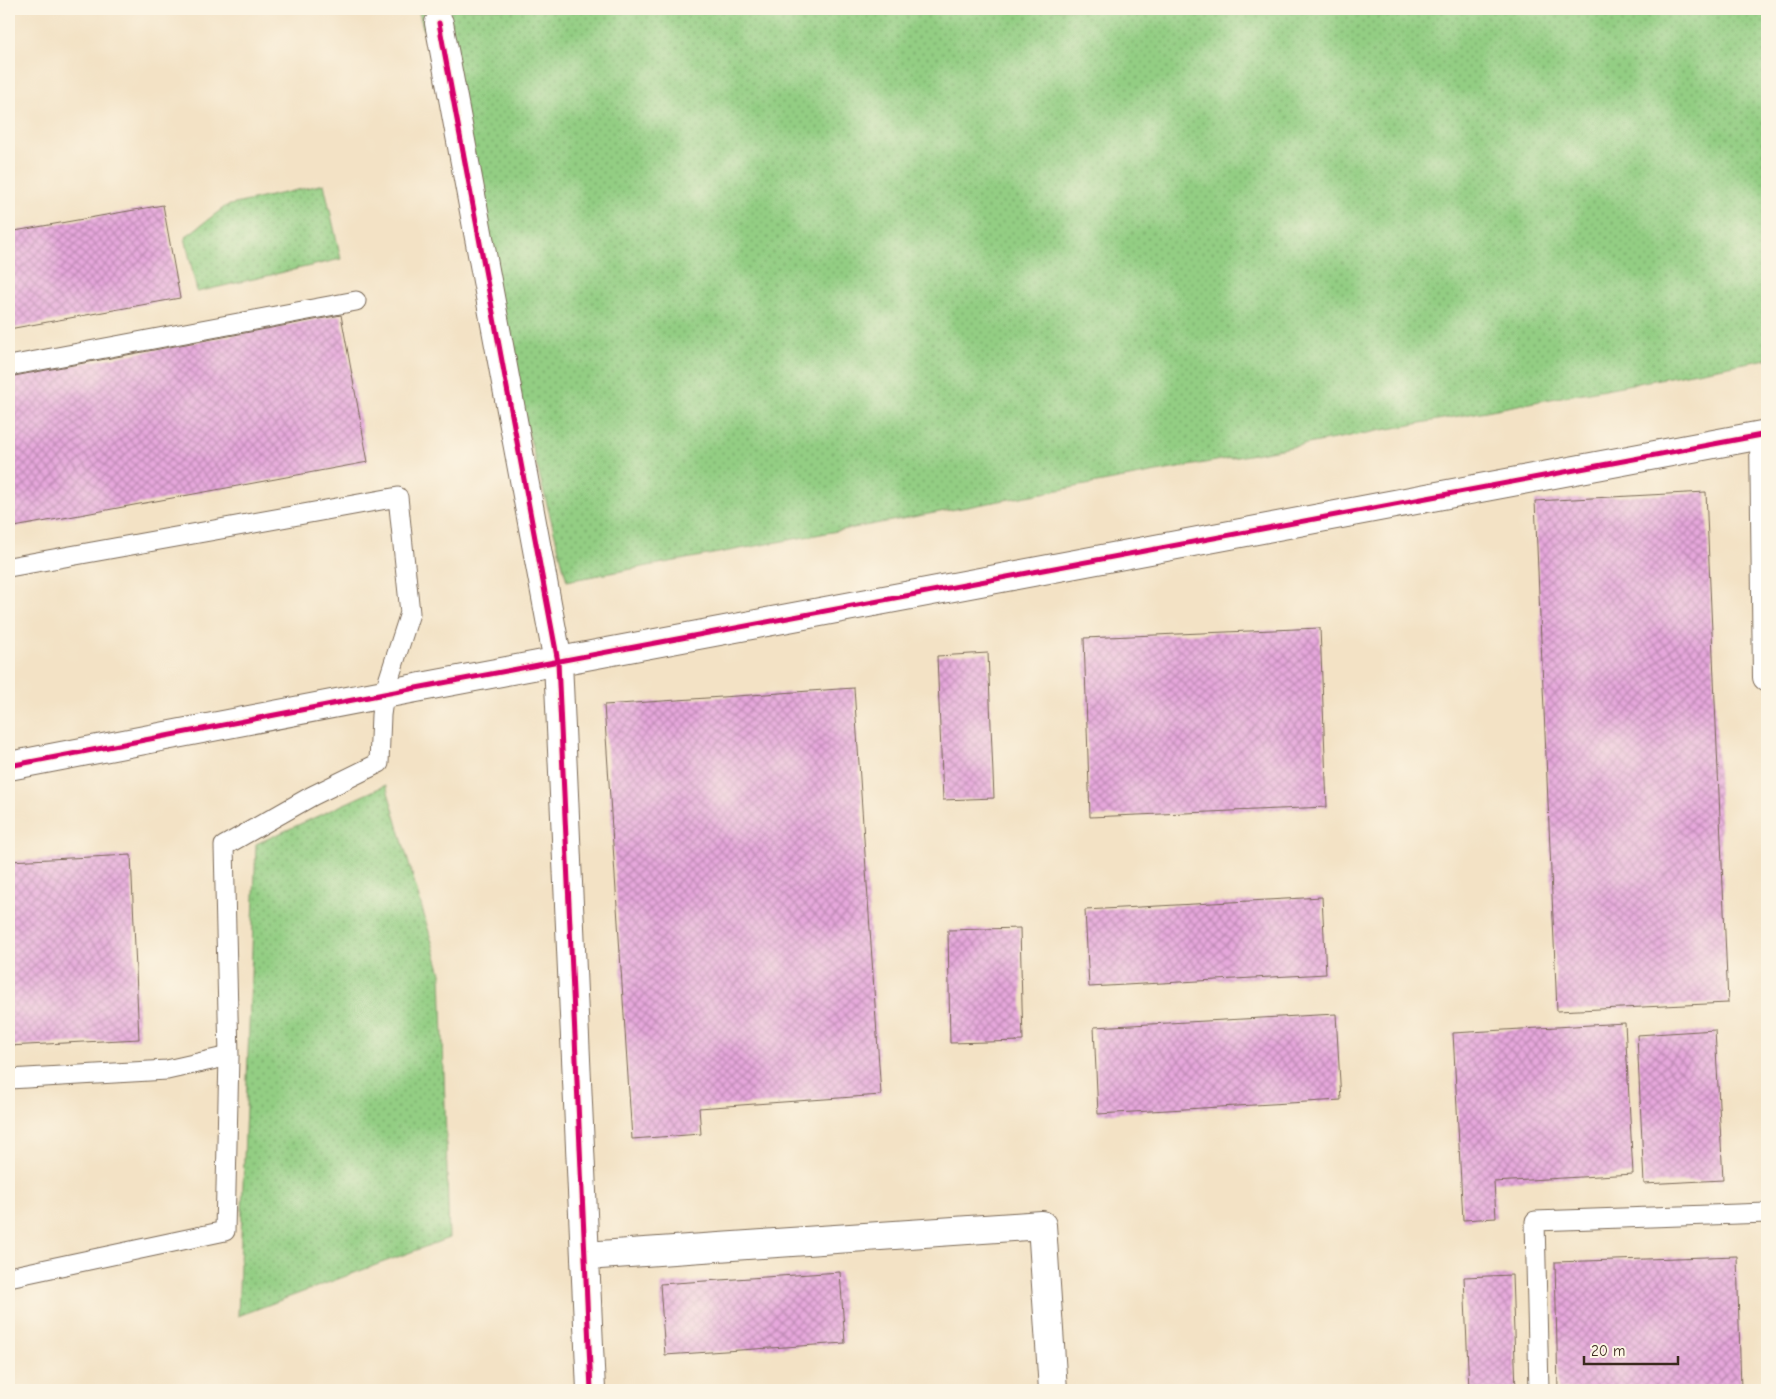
<svg xmlns="http://www.w3.org/2000/svg" width="1776" height="1399" viewBox="0 0 1776 1399" font-family="'Comic Neue',sans-serif">
  <style>
    .grass { fill: url(#grass-dots); stroke: #677c50 }
    .building { fill: url(#building-cross-hatch) }
    .lines { fill: none; stroke-linecap: round; stroke-linejoin: round }
    .lane-casing { stroke: #7b6a58; stroke-width: 21 }
    .street-casing { stroke: #7b6a58; stroke-width: 30 }
    .lane { stroke: #fff; stroke-width: 19 }
    .street { stroke: #fff; stroke-width: 28 }
    .cycleway-casing { stroke: #fcf5e5; stroke-width: 8 }
    .cycleway { stroke: #d6006c; stroke-width: 5 }
  </style>
  <defs>
    <pattern id="grass-dots" width="8" height="8" patternUnits="userSpaceOnUse" patternTransform="scale(1.25)"><rect width="8" height="8" fill="#93ce83"/><path d="M2 2h.1M6 6h.1" fill="none" stroke="#79a76b" stroke-width="1.8" stroke-linecap="round"/></pattern>
    <pattern id="building-cross-hatch" width="8" height="8" patternUnits="userSpaceOnUse" patternTransform="scale(1.25)"><rect width="8" height="8" fill="#e6a7dc"/><path d="M0 0l8 8M0 8l8-8" fill="none" stroke="#bc88b2"/></pattern>
  </defs>
  <rect width="100%" height="100%" fill="#fcf5e5"/>
  <filter id="ink" filterUnits="userSpaceOnUse"><feTurbulence type="fractalNoise" baseFrequency=".02" numOctaves="2"/><feDisplacementMap in="SourceGraphic" scale="10" xChannelSelector="R" yChannelSelector="G"/><feConvolveMatrix kernelMatrix="1 2 1 2 8 2 1 2 1" color-interpolation-filters="sRGB"/></filter>
  <filter id="wash" filterUnits="userSpaceOnUse"><feTurbulence type="fractalNoise" baseFrequency=".0096" numOctaves="4" result="noise"/><feDisplacementMap in="SourceGraphic" scale="20" xChannelSelector="R" yChannelSelector="G"/><feGaussianBlur stdDeviation="1.12" result="paint"/><feColorMatrix in="noise" values="0 0 0 0 0 0 0 0 0 0 0 0 0 0 0 0 0 1.4 0 .05"/><feComposite in="paint" operator="in"/></filter>
  <g filter="url(#wash)">
    <rect width="100%" height="100%" fill="#f3e2c5"/>
    <path class="grass" d="M418 9H1767V359L567 581Z
      M324 184 341 259 197 292 185 237 226 206Z
      M386 785 441 973 449 1238 238 1316 256 844Z"/>
    <g id="blocks">
      <path class="building" d="M163 205 180 298 9 329V232Z
        M341 315 368 462 9 528V377Z
        M1706 492 1728 1003 1557 1011 1535 501Z
        M1320 628 1327 807 1090 817 1084 638Z
        M988 653 994 798 943 800 937 656Z
        M854 688 881 1095 699 1108 701 1134 632 1139 604 705Z
        M131 855 139 1039 9 1046V861Z
        M1322 897 1326 974 1089 987 1085 910Z
        M1020 928 1023 1041 950 1043 948 930Z
        M1336 1014 1341 1100 1098 1114 1094 1027Z
        M1625 1023 1633 1174 1494 1182 1496 1218 1463 1220 1453 1033Z
        M1715 1030 1723 1180 1644 1184 1637 1035Z
        M1737 1256 1741 1390H1558L1555 1262Z
        M840 1272 845 1343 665 1355 660 1284Z
        M1512 1275 1516 1390H1469L1464 1277Z"/>
    </g>
  </g>
  <g filter="url(#ink)">
    <use href="#blocks" fill-opacity="0" stroke="#7b6a58" stroke-width="1"/>
    <g class="lines">
      <g class="lane-casing">
        <path id="lane" d="M9 366 356 301
          M9 567 398 497 410 613 384 694 381 715 379 763 312 796 224 846 229 1056 225 1231 9 1277
          M9 1079 167 1070 229 1056
          M1539 1390 1535 1221 1767 1213"/>
      </g>
      <g class="street-casing">
        <path id="street" d="M439 23 558 662 591 1390
          M1764 435 1767 677
          M9 766 384 694 1767 434
          M585 1256 1042 1225 1053 1390"/>
      </g>
      <use href="#lane" class="lane"/>
      <use href="#street" class="street"/>
      <g class="cycleway-casing">
        <path id="cycleway" d="M439 23 558 662 591 1390
          M9 766 384 694 1767 434"/>
      </g>
      <use href="#cycleway" class="cycleway"/>
    </g>
  </g>
  <rect width="1776" height="1399" fill="none" stroke="#fcf5e5" stroke-width="30"/>
  <path d="M1584 1356v8h94v-8" fill="none" stroke="#3b2a1e" stroke-width="2.5"/>
  <text x="1591" y="1356" font-size="15" fill="#3b2a1e" stroke="#fcf5e5" stroke-width="4" paint-order="stroke">20 m</text>
</svg>
